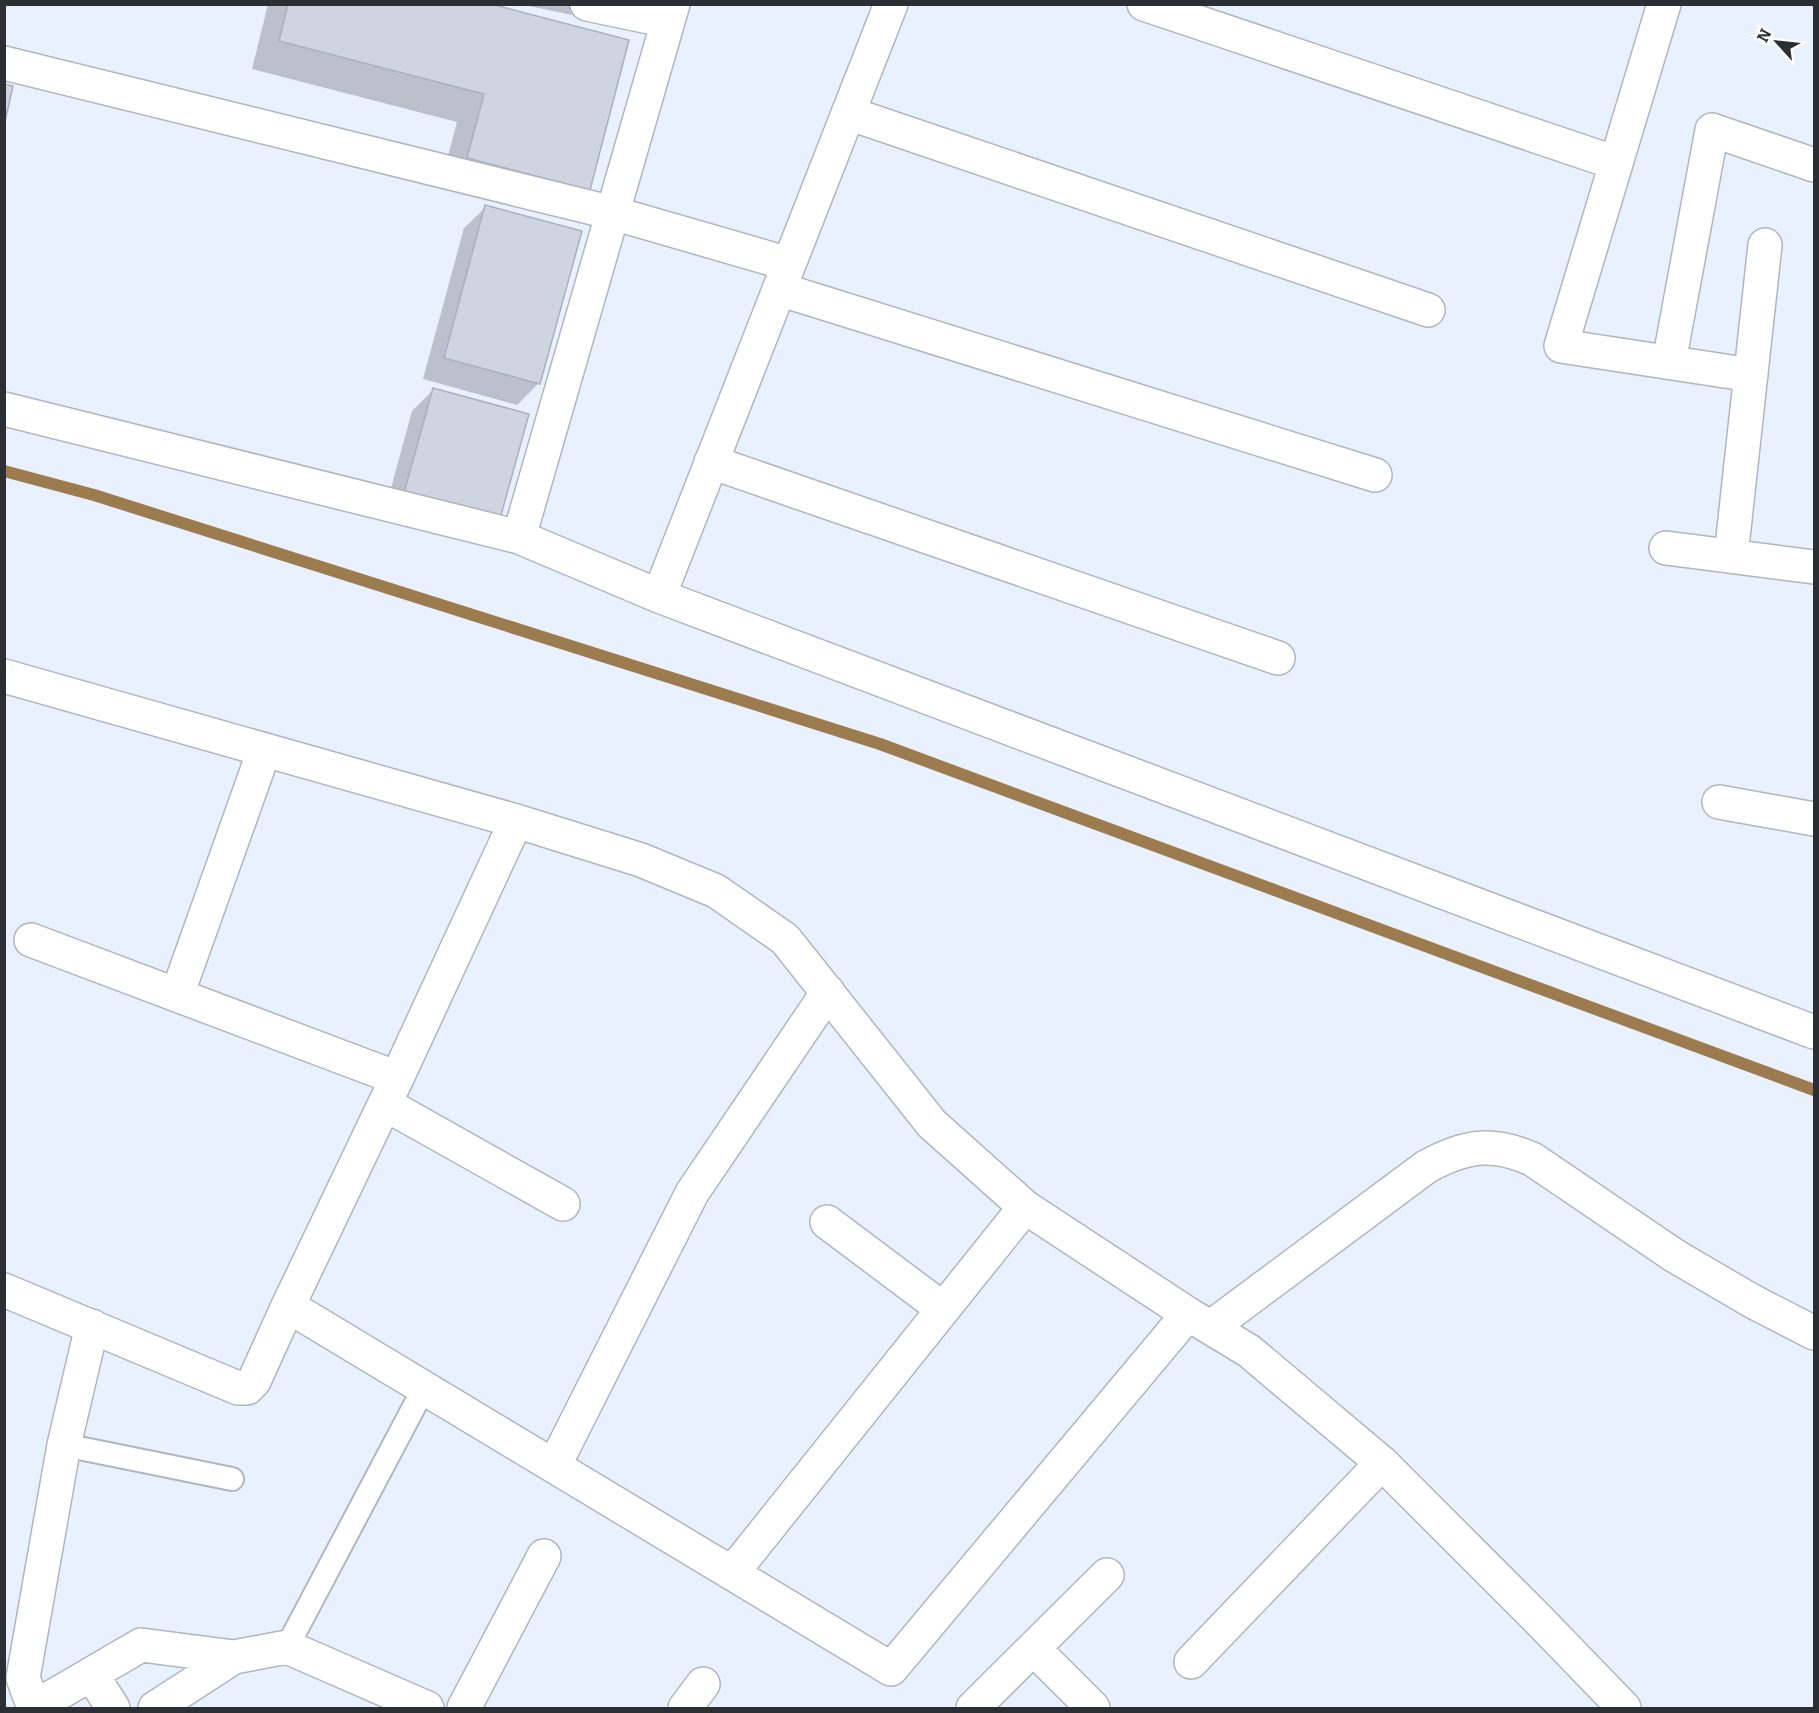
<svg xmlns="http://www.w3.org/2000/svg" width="1819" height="1713" viewBox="0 0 1819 1713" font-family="Bitter,serif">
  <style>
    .shadow { fill: #0003 }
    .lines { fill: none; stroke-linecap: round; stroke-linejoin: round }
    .stream { stroke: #9c7c4f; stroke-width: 12 }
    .building { fill: #ced5e1; stroke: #aab0bd; stroke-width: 1.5 }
    .lane-casing { stroke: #afb6c2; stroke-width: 26 }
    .street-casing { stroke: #afb6c2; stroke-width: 36 }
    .secondary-casing { stroke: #afb6c2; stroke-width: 36 }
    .lane { stroke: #fff; stroke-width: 22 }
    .street { stroke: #fff; stroke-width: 33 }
    .secondary { stroke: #fff; stroke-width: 33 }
  </style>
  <rect width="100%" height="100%" fill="#eaf1fe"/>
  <path class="shadow" d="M268 4H485L589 189 561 217 440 186 457 122 252 69Z
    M519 4H636L616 24Z
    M486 207 539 383 517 405 423 379 464 228Z
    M433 390 527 415 384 514 412 411Z"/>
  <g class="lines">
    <path class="stream" d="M4 471 94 495 880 744 1814 1090"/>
  </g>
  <path class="building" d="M288 4H491L629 40 590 190 467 158 484 94 279 41Z
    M4 84 13 86 4 126Z
    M485 205 582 231 540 384 444 358Z
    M433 388 529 414 500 519 404 493Z"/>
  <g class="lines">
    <g class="lane-casing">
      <path id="lane" d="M64 1445 232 1479
        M287 1647 424 1388"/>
    </g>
    <g class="street-casing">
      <path id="street" d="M587 4 668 21
        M1144 4 1616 163
        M1664 4 1561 346 1751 375
        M4 63 613 213 789 264
        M848 113 1428 310
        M779 289 1375 475
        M1669 362 1712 130 1814 165
        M4 409 519 537 659 596 1814 1032
        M711 462 1278 658
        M519 537 673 4
        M1666 548 1814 567
        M1731 556 1765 245
        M659 596 891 4
        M1719 802 1814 819
        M31 940 397 1078
        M177 995 264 751
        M385 1104 563 1204
        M827 1222 943 1309
        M4 1290 238 1388H247L254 1381 288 1306 397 1078 516 821
        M288 1306 891 1669 1188 1314
        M1211 1327 1426 1167C1464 1146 1491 1141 1532 1159L1675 1256 1752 1301 1814 1333
        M554 1466 692 1193 828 992
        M732 1573 1025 1207
        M1034 1649 1093 1708
        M1191 1662 1382 1463
        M92 1675 113 1708
        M33 1708 141 1645 234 1657 287 1647 427 1708
        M34 1708 23 1678 64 1445 92 1326
        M155 1708 234 1657
        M464 1708 544 1556
        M685 1708 703 1684
        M973 1708 1107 1575"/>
    </g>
    <g class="secondary-casing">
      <path id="secondary" d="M4 676 516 821 641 860 716 891 785 939 932 1124 1025 1207 1188 1314 1249 1351 1382 1463 1536 1617 1624 1708"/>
    </g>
    <use href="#lane" class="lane"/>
    <use href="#street" class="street"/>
    <use href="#secondary" class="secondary"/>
  </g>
  <rect width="1819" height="1713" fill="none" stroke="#2b2e33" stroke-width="12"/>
  <g transform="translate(1777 42) rotate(297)" stroke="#ffffff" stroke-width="4.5" paint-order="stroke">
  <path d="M0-4.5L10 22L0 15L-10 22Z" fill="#2b2e33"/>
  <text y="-9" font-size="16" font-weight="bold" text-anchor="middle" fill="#2b2e33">N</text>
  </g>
</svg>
